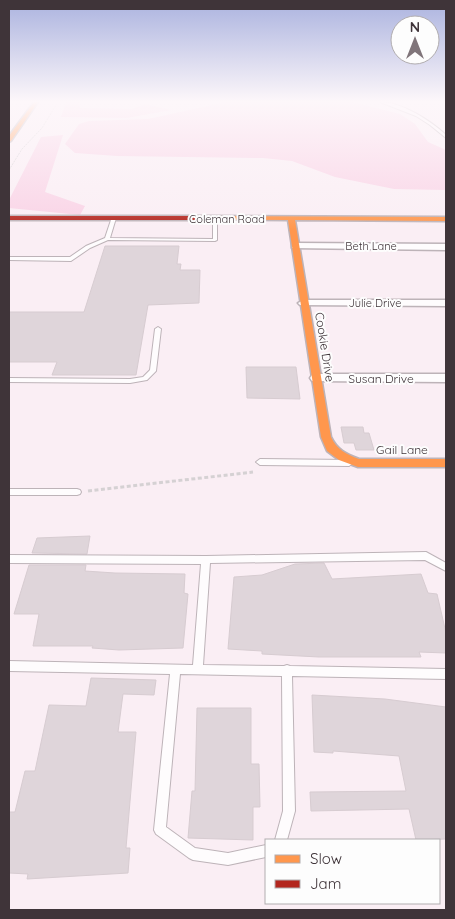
<svg xmlns="http://www.w3.org/2000/svg" width="455" height="919" viewBox="0 0 455 919" font-family="Quicksand,sans-serif">
  <style>
    .green { fill: #f9d2e5 }
    .building { fill: #dfd5da; stroke: #d7ccd1 }
    .lines { fill: none; stroke-linecap: round; stroke-linejoin: round }
    .lane-casing { stroke: #bdb3b8; stroke-width: 2 }
    .street-casing { stroke: #bdb3b8; stroke-width: 3 }
    .slow-casing { stroke: #bdb3b8; stroke-width: 3 }
    .jam-casing { stroke: #bdb3b8; stroke-width: 3 }
    .path-far1 { stroke: #d5d1d3; stroke-width: 1; stroke-dasharray: 2 1; stroke-linecap: butt }
    .path { stroke: #d5d1d3; stroke-width: 3; stroke-dasharray: 4 2.5; stroke-linecap: butt }
    .lane { fill: #fefcfd; fill-rule: evenodd }
    .street { fill: #fefcfd; fill-rule: evenodd }
    .slow { fill: #ff974d; fill-rule: evenodd }
    .jam { fill: #b3261e; fill-rule: evenodd }
    .labels { text-anchor: middle; dominant-baseline: central; stroke-width: 4; stroke-linejoin: round; paint-order: stroke }
    .far-street-label { font-size: 11px; fill: #3f3439; stroke: #fdfdfd }
    .street-label { font-size: 12px; fill: #3f3439; stroke: #fdfdfd }
  </style>
  <rect width="100%" height="100%" fill="#faeef4"/>
  <path class="green" d="M66 102H79L80 108 132 109 145 104 171 110 127 118 61 117Z
    M226 102H352L400 114 415 124 428 142 446 150V190L394 189 335 177 292 161 263 158 117 156 75 153 65 144 79 124 89 121 148 119Z
    M63 135 45 192 85 206 80 215 9 208V200L41 137Z"/>
  <path class="building" d="M105 246H179L177 264H181L180 270H200L199 303 148 305 136 375H52L57 362H9V312H84Z
    M246 367H296L300 399 247 398Z
    M341 427H363L364 433H369L374 450H356L354 443H344Z
    M90 536 87 554 32 553 37 538Z
    M324 563 332 579 421 574 428 593 437 594 446 633V653L419 652 421 657H319L262 654V651L228 649 234 577 262 575 295 564Z
    M29 565H86L85 571 115 573 185 574 184 593 188 594 183 648 119 650 92 648 93 646H33L39 614H14Z
    M91 678 156 680 154 695 123 694 118 732H136L126 848H130L128 873 27 879 28 874 9 873V812H15L25 771H35L49 705 86 706Z
    M312 695 385 699 446 707V839L416 840 409 809 311 811 310 792 406 791 399 756 333 751V753L314 752Z
    M197 708H251V764H259L260 807H253V840L188 838 192 791H195Z"/>
  <g class="lines">
    <g class="lane-casing">
      <path id="lane" d="M380 102C402 102 431 121 446 135V138L430 125 416 116Z
        M112 217 116 218 110 238 213 239V219L215 218 217 219V240L215 241 108 240 90 248 71 261 9 260V257H70L86 246 105 238Z
        M158 327 161 329 156 371 147 380 130 383 9 382V378L130 379 143 377 150 370 155 329Z
        M260 459 349 460 353 463 349 466 260 465 256 462Z
        M9 489H77L80 490 81 492 80 494 77 495H9Z
        M426 552 446 563V571L425 560 210 563 203 665 284 666 287 665 290 666 446 669V679L292 676 295 811 287 840H275L283 811 282 676 180 674 166 827 195 848 228 853 266 845V857L228 865 193 860 189 858 156 834 154 830 170 674 9 671V661L193 665 201 564 9 563V555L206 556Z"/>
    </g>
    <g class="street-casing">
      <path id="street" d="M295 243 446 244V250L292 248V244Z
        M304 300H446V306L300 305 298 303Z
        M317 374H446V382L312 381 310 378 312 375Z"/>
    </g>
    <g class="slow-casing">
      <path id="slow" d="M34 102H38L11 141 9 142V136Z
        M197 216 446 217V221L295 220 331 437C337 450 346 454 359 459H446V467H358L339 460 327 451 321 437 288 220 195 219V217Z"/>
    </g>
    <g class="jam-casing">
      <path id="jam" d="M9 216H197L200 218 197 220H9Z"/>
    </g>
    <path class="path-far1" d="M9 170 22 149 42 128 58 102"/>
    <path class="path" d="M88 491 253 472"/>
    <use href="#lane" class="lane"/>
    <use href="#street" class="street"/>
    <use href="#slow" class="slow"/>
    <use href="#jam" class="jam"/>
  </g>
  <linearGradient id="sky" x2="0" y2="1"><stop stop-color="#abb3df"/><stop offset="0.44" stop-color="#fdf7fa"/><stop offset="1" stop-color="#fdf7fa" stop-opacity="0"/></linearGradient>
  <rect width="455" height="231" fill="url(#sky)"/>
  <g class="labels">
    <g class="far-street-label">
      <text x="227" y="219">Coleman Road</text>
      <text x="371" y="246">Beth Lane</text>
      <text x="375" y="303">Julie Drive</text>
    </g>
    <g class="street-label">
      <text transform="translate(325 347) rotate(81)">Cookie Drive</text>
      <text x="381" y="378">Susan Drive</text>
      <text x="402" y="449">Gail Lane</text>
    </g>
  </g>
  <rect width="455" height="919" fill="none" stroke="#3f3439" stroke-width="20"/>
  <rect x="265" y="839" width="175" height="65" fill="#fdfdfd" stroke="#b1adaf"/>
  <rect x="275" y="855" width="25" height="8" fill="#ff974d" stroke="#b1adaf"/>
  <text x="310" y="864" font-size="15" fill="#3f3439">Slow</text>
  <rect x="275" y="880" width="25" height="8" fill="#b3261e" stroke="#b1adaf"/>
  <text x="310" y="889" font-size="15" fill="#3f3439">Jam</text>
  <g transform="translate(415 40)"><circle r="24" fill="#fdfdfd" stroke="#b1adaf"/>
  <path d="M0-4L9 19L0 12L-9 19Z" fill="#80757a"/>
  <text y="-8" font-size="14" font-weight="bold" text-anchor="middle" fill="#3f3439">N</text>
  </g>
</svg>
